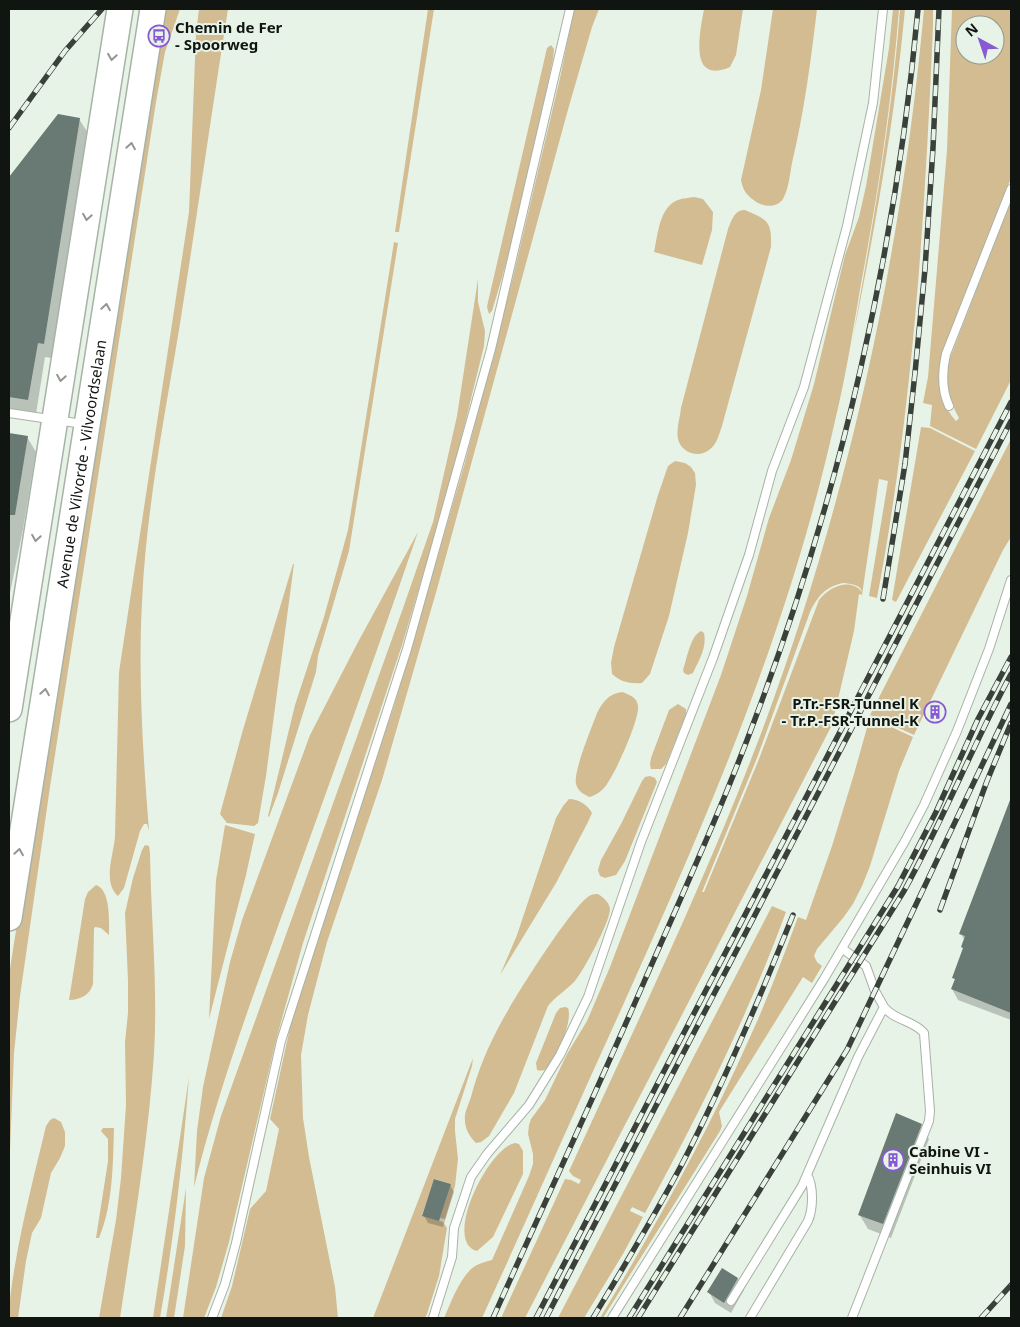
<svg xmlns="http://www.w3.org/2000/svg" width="1020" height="1327" viewBox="0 0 1020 1327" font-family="'Noto Sans',sans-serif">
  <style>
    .green { fill: #d3bc91; fill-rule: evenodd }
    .shadow { fill: #0003 }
    .building { fill: #697974 }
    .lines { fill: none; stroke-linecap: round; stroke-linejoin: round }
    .service-casing { stroke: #a8b2a7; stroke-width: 10 }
    .primary-casing { stroke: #a8b2a7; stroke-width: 28 }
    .service { stroke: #fff; stroke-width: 8 }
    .primary { stroke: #fff; stroke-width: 25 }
    .rail-casing { stroke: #3a403a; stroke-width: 5.5 }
    .rail { stroke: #e8f3e7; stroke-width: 4; stroke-dasharray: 11; stroke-linecap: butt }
    .oneway { stroke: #949694 }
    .labels { text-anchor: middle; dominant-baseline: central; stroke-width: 4; stroke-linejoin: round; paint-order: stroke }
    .poi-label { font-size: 15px; font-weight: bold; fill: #111511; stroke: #e8f3e7; text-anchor: start }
    .street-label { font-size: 15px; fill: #111511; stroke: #e8f3e7 }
  </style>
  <rect width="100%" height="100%" fill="#e8f3e7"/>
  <path class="green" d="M161 9H180L165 52 156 102 50 787 20 996 14 1053 9 1175V975Z
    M199 9H228C211 116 196 223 179 330 164 420 146 511 142 602 138 678 143 755 149 831L147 824H144L140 831 124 888 118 896C102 882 114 854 115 836L119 672 189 212 196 33Z
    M428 9H434L399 232H395Z
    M574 9H599L592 27 569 106 437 589 382 780 327 942 308 1015 301 1055 303 1118 309 1157 335 1287 338 1318H221L232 1286 250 1209 266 1191 279 1129 270 1119 295 1005 332 888 394 706 464 466 514 273 560 78Z
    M704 9H743L736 55 730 67C688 85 700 32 704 9Z
    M773 9H817C811 60 804 113 792 163 790 173 789 187 784 197 779 208 764 208 755 201 746 195 743 190 741 180L761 90Z
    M893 9H899C892 101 878 193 861 284 853 330 846 376 835 421 820 488 801 556 779 621 734 756 677 885 619 1014 573 1115 528 1217 482 1318H444C451 1303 461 1273 477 1265 481 1263 487 1261 492 1260L529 1176 533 1164V1154L528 1134 529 1125 531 1119 545 1100 567 1054 587 1021 610 967 721 675 747 596 769 518 791 460 814 384 845 255 859 217 866 186 889 48Z
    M900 9H905C895 119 875 228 853 337 872 228 892 119 900 9Z
    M924 9H933V26C925 217 913 409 877 598L869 596 888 481 879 479 862 595 859 594 854 631 832 725 525 1318H501L565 1179 571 1180 579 1184 581 1180 573 1176 569 1171C637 1022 709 874 766 720 850 492 902 251 924 9ZM843 583C851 584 860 584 862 592 850 577 829 587 819 600L759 759 704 892H702L757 758 810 612C818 596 825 587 843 583Z
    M952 9H1011V178L942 354C935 379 939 401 956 421L959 418C949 400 946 384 948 363L1011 200V380L976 449 930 426 932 405 923 403 928 377 947 150ZM965 25H995V55H965Z
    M551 45 554 49 553 59C535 143 518 228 492 311L489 314 487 307 488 302 547 48Z
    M694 197 703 199 713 212 712 230 702 265 654 252C658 235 659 207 678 200 683 198 689 198 694 197Z
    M745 210C767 220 772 220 771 247L722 426C719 434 717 445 709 450 698 459 681 452 678 439 676 429 680 418 681 408L728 229C732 220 734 210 745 210Z
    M394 242 398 243 349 551 318 656 316 672 278 793 269 817 268 816 295 705 324 617 348 530Z
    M478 279V302L485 331 484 346 451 480 403 642 303 943 276 1040 229 1242 216 1287 204 1318H183L204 1178 221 1116 402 611 433 522 457 416Z
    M921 427 930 428 975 451 896 602 892 600Z
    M1011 439V537L1003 550 914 735 870 715Z
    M675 461 685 463 691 467 695 473 696 485 688 533 669 616 650 674 642 683C630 684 621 682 612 674L611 663 614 647 658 495 668 466Z
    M418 532C378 649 336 765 294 882 258 982 220 1082 194 1187L197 1131 203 1087 230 962 242 920 310 735 358 642Z
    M293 564H294L266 776 258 823 254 826 227 823 220 814 242 733Z
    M701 631 704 633C707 648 699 660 693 673L688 675 684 673 683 670C687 659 690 636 701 631Z
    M622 692C630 695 637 697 638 706 640 719 613 780 603 789 599 793 595 795 590 797 584 795 578 791 576 784 573 772 592 727 597 713 603 702 608 694 622 692Z
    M678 704 686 709V715L666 764 661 769H651L650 765 651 758 669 710Z
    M870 717 913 737 899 771 870 866 862 886 853 904 843 918 817 949 814 956 817 962 822 966 812 983 803 977 719 1112 722 1126 720 1131 603 1318H600C655 1227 707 1134 750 1037 768 998 783 957 798 917L806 920 832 846 854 774Z
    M650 776 655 778 657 782 625 861 616 875 605 878 600 876 598 870 601 860 621 824 642 781 645 777Z
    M569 799C578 799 588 805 592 813L588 822 556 883 500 975 517 935 556 818 563 806Z
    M225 825 255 834 246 875 209 1019 216 880Z
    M145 845 149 846 150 853C151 920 158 987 154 1054 148 1143 133 1231 120 1318H99L116 1220 121 1178 126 1105 125 1042 128 1013V980L125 913 133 878 142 850Z
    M96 885C111 890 109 922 109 935L101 928 95 927 94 929 93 984C90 995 80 1000 69 1000L85 899 88 892Z
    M598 894C604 898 609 902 610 909 610 922 583 972 574 982 565 991 555 997 548 1006L514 1093 489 1136 481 1142 476 1143C468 1135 464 1127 465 1115 466 1109 469 1103 471 1097 478 1070 489 1044 503 1019 514 999 574 902 591 895 593 894 596 894 598 894Z
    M772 906 786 912C747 1018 699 1114 645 1213L632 1207 630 1211 643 1217 623 1254 584 1318H558Z
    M565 1007 568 1008C573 1021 557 1058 547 1068 544 1071 541 1071 537 1070L536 1063 556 1013 560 1008Z
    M473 1058 472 1066 455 1119V1131L458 1159 455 1186 445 1219 440 1218 451 1184 435 1179 422 1215 443 1222 447 1228 439 1276 427 1314 425 1318H373Z
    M189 1077C183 1158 174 1238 160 1318H153Z
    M54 1118 61 1122 65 1132V1146L60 1158 51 1173 41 1218 32 1233 26 1261 18 1318H9C9 1300 12 1283 15 1265 23 1218 35 1172 46 1126L50 1120Z
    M103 1128H114C113 1164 113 1205 99 1238H96L108 1161V1139L101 1131Z
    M515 1143 519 1144 523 1151V1174L493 1237 477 1251C442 1242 488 1148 515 1143Z
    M186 1188 185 1246 174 1318H166Z"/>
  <path class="shadow" d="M58 116 79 119 88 133 52 358 45 357 36 414 9 410V179Z
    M9 434 27 437 36 452 23 529 9 598Z
    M1011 800V1020L958 1000 952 989 955 980 954 977 964 950 962 947 965 941 961 934Z
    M921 1125 929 1139 891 1238 868 1229 859 1214Z
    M450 1185 454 1192 443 1227 428 1223 424 1216Z
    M723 1270 738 1279 744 1290 731 1313 715 1303 709 1292Z"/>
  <path class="building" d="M58 114 80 118 44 344 38 343 28 400 9 397V177Z
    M9 433 28 436 15 515H9Z
    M1010 800H1011V1013L951 989 955 979 952 978 963 948 961 947 965 936 959 934Z
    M896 1113 922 1124 883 1224 858 1215Z
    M434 1179 451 1184 439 1221 422 1216Z
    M722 1268 738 1278 724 1303 707 1292Z"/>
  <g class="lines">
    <g class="service-casing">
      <path id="service" d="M949 406C941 389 942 372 946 354L1011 189
        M9 413 83 424
        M731 1301 802 1186 858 1057 884 1007 875 991 866 966 843 949
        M212 1318 225 1284 236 1243 281 1041 407 649 491 349 570 9
        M433 1318 452 1257 454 1228 471 1177 487 1154 529 1105 560 1055 588 997 641 842 713 658 749 555 772 471 804 387 847 226 873 103 883 9
        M612 1318 824 979 905 841 924 805 957 731 989 649 1011 580
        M750 1318 808 1221C813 1209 814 1186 807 1175
        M852 1318 929 1121 930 1111 924 1033C913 1020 895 1021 884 1007"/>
    </g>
    <g class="primary-casing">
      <g id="primary">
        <path d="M9 709 120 9"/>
        <path id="s1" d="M9 918 153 9"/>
      </g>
    </g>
    <use href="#service" class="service"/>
    <use href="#primary" class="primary"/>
    <g class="rail-casing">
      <path id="rail" d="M9 128 65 51 102 9
        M883 599 905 464 915 373 925 269 933 148 939 9
        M940 910 987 781 1011 723
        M493 1318C543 1206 595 1095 644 982 682 895 722 808 755 719 841 492 896 250 918 9
        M536 1318 1011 402
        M546 1318 1011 421
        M593 1318C623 1268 654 1217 682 1164 724 1083 759 1000 793 915
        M629 1318 898 886 936 812 978 719 1011 657
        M638 1318 904 891C943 820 973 745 1011 674
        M680 1318 847 1050 1011 704
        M981 1318 1011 1285"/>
    </g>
    <use href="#rail" class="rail"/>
  </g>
  <defs><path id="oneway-chevron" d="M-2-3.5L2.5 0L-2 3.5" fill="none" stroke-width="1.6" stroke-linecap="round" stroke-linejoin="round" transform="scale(1.25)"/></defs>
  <g class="oneway">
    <use href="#oneway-chevron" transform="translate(112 57) rotate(99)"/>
    <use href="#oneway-chevron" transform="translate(131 146) rotate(-81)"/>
    <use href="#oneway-chevron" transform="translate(87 217) rotate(99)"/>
    <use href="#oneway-chevron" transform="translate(106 307) rotate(-81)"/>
    <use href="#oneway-chevron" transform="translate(61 378) rotate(99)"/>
    <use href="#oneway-chevron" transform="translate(36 538) rotate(99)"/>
    <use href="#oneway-chevron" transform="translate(45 692) rotate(-81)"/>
    <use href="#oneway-chevron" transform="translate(19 852) rotate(-81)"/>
  </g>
  <defs>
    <g id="bus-ring" transform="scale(1.125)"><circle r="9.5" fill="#e8f3e7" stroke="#875ad3" stroke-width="1.5"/><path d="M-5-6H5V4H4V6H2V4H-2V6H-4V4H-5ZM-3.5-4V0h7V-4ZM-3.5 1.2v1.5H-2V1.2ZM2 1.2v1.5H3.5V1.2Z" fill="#875ad3"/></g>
    <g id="building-ring" transform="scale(1.125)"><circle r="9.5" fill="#e8f3e7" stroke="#875ad3" stroke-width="1.5"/><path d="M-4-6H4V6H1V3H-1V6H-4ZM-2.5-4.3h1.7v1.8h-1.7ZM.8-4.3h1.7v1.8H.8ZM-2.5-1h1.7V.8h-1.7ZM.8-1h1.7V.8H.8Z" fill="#875ad3"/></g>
  </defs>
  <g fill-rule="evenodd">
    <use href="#bus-ring" x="159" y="36"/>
    <use href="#building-ring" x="935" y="712"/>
    <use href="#building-ring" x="893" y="1160"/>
  </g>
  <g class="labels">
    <g class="poi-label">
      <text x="175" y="27">Chemin de Fer<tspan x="175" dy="17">- Spoorweg</tspan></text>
      <text x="919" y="703" text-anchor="end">P.Tr.-FSR-Tunnel K<tspan x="919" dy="17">- Tr.P.-FSR-Tunnel-K</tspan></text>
      <text x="909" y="1151">Cabine VI -<tspan x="909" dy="17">Seinhuis VI</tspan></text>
    </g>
    <g class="street-label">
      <text stroke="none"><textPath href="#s1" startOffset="460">Avenue de Vilvorde - Vilvoordselaan</textPath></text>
    </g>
  </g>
  <rect width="1020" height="1327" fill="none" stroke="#111511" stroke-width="20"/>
  <g transform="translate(980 40) rotate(320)"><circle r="24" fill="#e8f3e7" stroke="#929a91"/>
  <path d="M0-4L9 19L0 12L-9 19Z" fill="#875ad3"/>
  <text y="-8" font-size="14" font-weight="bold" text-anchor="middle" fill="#111511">N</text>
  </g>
</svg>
